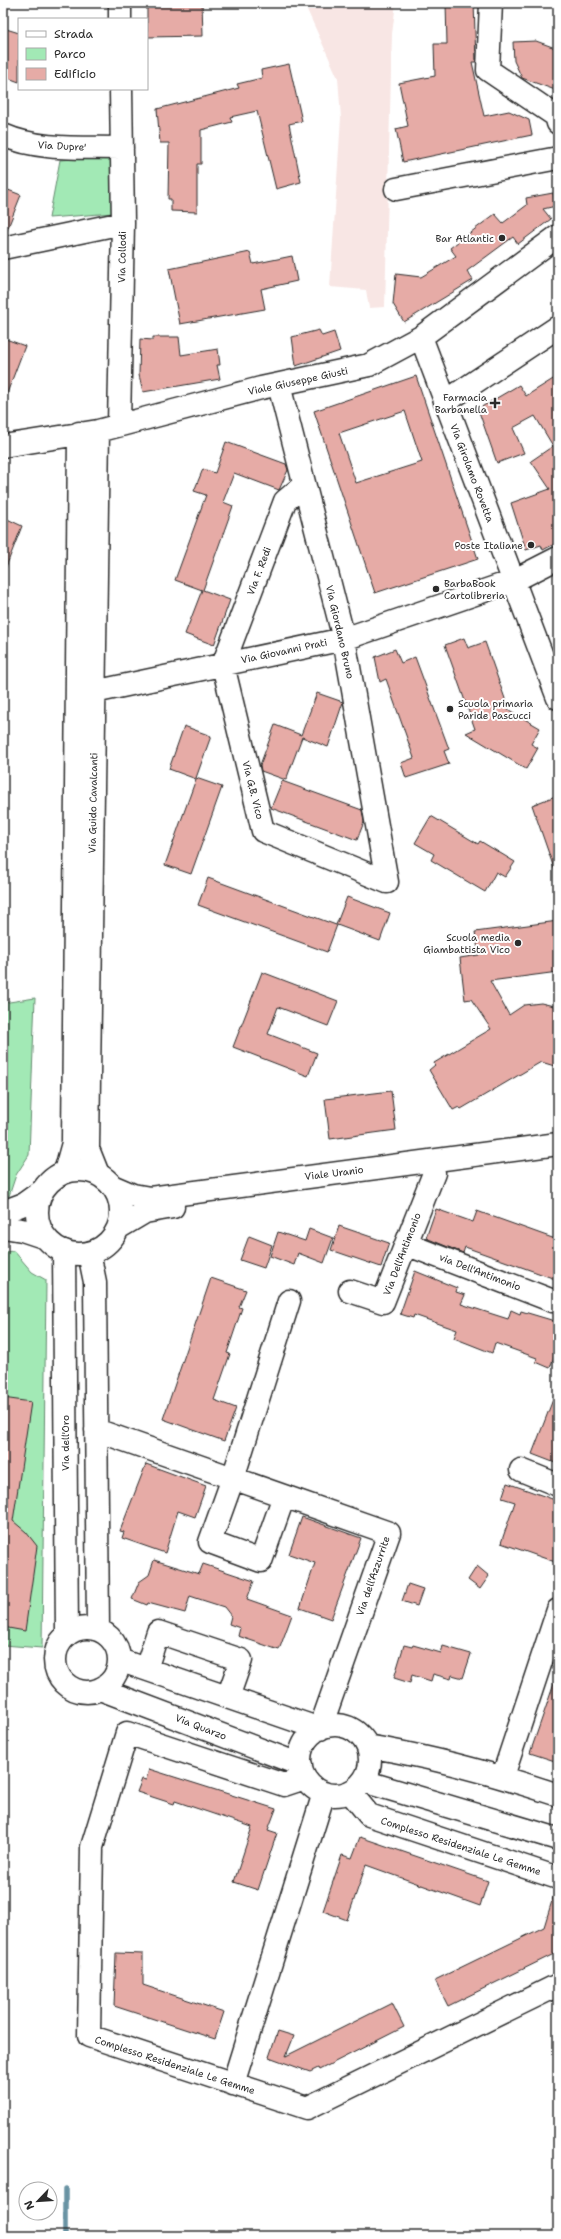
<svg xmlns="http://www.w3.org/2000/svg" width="561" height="2239" viewBox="0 0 561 2239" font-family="'Shantell Sans',sans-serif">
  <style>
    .built { fill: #f8e6e4 }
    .green { fill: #a2e9b5; stroke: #668a70 }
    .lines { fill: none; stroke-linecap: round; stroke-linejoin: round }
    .stream { stroke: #6993a3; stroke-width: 5.5 }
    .building { fill: #e6aba6; stroke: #2b2b2b; fill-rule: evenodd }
    .minor-casing { stroke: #2b2b2b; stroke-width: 25 }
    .major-casing { stroke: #2b2b2b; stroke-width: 25 }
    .minor { stroke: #fff; stroke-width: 22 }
    .major { stroke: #fff; stroke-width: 22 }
    .poi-dot { fill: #2b2b2b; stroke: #fff; stroke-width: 1.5 }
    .labels { text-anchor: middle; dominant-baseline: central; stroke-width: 4; stroke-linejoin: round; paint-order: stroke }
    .street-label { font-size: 10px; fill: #2b2b2b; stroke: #fff }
    .poi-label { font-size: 10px; fill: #2b2b2b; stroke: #fff; text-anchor: end }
  </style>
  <rect width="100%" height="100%" fill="#fff"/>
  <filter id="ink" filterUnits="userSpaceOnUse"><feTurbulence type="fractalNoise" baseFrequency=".025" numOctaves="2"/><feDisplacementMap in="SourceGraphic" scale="8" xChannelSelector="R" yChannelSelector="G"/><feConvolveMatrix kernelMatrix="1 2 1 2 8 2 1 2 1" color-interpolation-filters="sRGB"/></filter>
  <g filter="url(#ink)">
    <path class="built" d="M304 3H396L392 34 385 307 369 308 366 290 330 287 341 118 338 78Z"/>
    <path class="green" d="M116 156 113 213 49 218 60 160Z
      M35 998 29 1155 16 1175 9 1196 3 1197V1003Z
      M14 1251 32 1272 46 1280 42 1648 3 1645V1252Z"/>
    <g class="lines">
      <path class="stream" d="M65 2236V2189"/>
    </g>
    <path class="building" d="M147 3H202L203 36 147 37Z
      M446 3H474L476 62H472L484 116 509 111 529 120 532 135 403 162 396 129 408 126 399 83 435 76 434 44H447Z
      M3 28 19 33V82L3 76Z
      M536 41 558 49V91L522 78 514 61 513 42Z
      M289 64 302 121 289 124 301 182 276 189 257 111 230 117 232 122 201 130V164H197V212L171 211V199H168L169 143H160L157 109 239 88 237 84 262 78 261 70Z
      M3 188 21 195 5 235H3Z
      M553 193 556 206 543 209 551 219 518 244 513 237 467 271 473 280 404 322 393 304 396 274 421 277 456 256 450 248 495 214 503 223 527 205 526 198Z
      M250 252 253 264 292 256 297 281 261 289 265 309 180 324 169 269Z
      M319 330 322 336 334 332 340 351 296 366 292 337Z
      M153 337H179L181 355 218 349 220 365H217L220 379 143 392 139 375 140 339 153 340Z
      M3 338 25 346 4 401H3Z
      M416 376 478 559 375 593 314 411ZM405 411 422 462 356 483 339 433Z
      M558 376V542L543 550 541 545 526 550 511 503 550 489 531 461 553 446 535 416 513 428 524 453 497 463 478 409 519 385 526 396Z
      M226 442 286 464 288 470 279 490 234 473 223 502 233 506 203 590 230 600 214 645 185 634 202 590 175 580 206 495 194 491 203 469 215 473Z
      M3 517 22 526 4 572H3Z
      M464 638 468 648 485 642 509 710 540 728 531 744 538 748 526 769 466 733 475 729 445 645Z
      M395 649 401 663 415 657 449 749 444 751 449 764 406 778 401 763 414 758 386 679 380 682 375 657Z
      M317 693 343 702 328 747 302 737 286 780 261 771 260 765 275 725 301 735Z
      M184 726 211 736 196 778 222 787 191 874 165 865 196 779 169 769Z
      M282 781 362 810 364 822 357 840 271 808Z
      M558 795V873L556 874 532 805Z
      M431 816 478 844 480 841 515 862 505 877 496 872 485 892 431 860 434 854 415 843Z
      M208 878 336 925 347 897 390 913 380 941 337 925 327 952 198 905Z
      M558 921V972L490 981 509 1015 524 1005 541 1003 558 1007V1067L541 1062 461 1109 459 1107 453 1110 429 1070 435 1065 434 1063 491 1029 471 999 465 1000 460 958 479 955 475 932Z
      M262 972 338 1001 328 1026 278 1007 268 1034 317 1053 308 1076 233 1047Z
      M391 1091 396 1130 330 1139 325 1099Z
      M436 1209 473 1222 477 1211 558 1240V1280L465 1247 463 1253 426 1238Z
      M339 1226 389 1243 381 1267 331 1250Z
      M309 1229 333 1238 324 1263 298 1253 294 1265 270 1256 278 1232 305 1241Z
      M249 1236 272 1245 264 1268 240 1260Z
      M415 1271 457 1288 456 1292 465 1295 461 1304 508 1319 511 1310 520 1314 521 1311 558 1322V1345L550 1368 536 1362 537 1358 495 1343 492 1353 454 1338 457 1330 414 1315 413 1318 400 1314Z
      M211 1278 246 1290 239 1307 242 1308 227 1353 230 1354 214 1400 236 1408 224 1441 163 1419Z
      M557 1389H558V1464L532 1454Z
      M3 1398 31 1402 13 1521 26 1532 37 1546 25 1631 3 1627Z
      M146 1464 206 1486 195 1517 178 1511 165 1553 122 1538 124 1532 120 1531Z
      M507 1483 558 1501V1563L501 1543 515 1502 502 1498Z
      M302 1517 361 1538 331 1619 300 1608 315 1563 289 1554Z
      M154 1560 199 1574 203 1564 254 1581 247 1599 292 1615 279 1650 238 1636 240 1628 229 1624 231 1616 224 1607 202 1600 190 1596 185 1613 148 1603 147 1605 132 1599 139 1582 149 1575Z
      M477 1566 489 1576 480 1589 468 1580Z
      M408 1584 423 1589 417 1606 402 1601Z
      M404 1645 412 1647 413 1645 441 1653 443 1646 471 1654 463 1678 452 1675 451 1679 433 1674 431 1681 412 1675 410 1683 394 1678Z
      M556 1678H558V1762L530 1753Z
      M149 1769 276 1809 268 1830 277 1833 258 1890 234 1882 252 1827 175 1801 174 1804 137 1792 142 1779 146 1780Z
      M360 1837 488 1881 480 1906 366 1865 347 1920 323 1911 342 1855 352 1858Z
      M555 1891 558 1892V1952L448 2006 435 1980 544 1927Z
      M116 1953 143 1954V1985L224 2012 215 2039 114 2006Z
      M392 2003 404 2027 319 2070 318 2068 310 2072 269 2057 278 2031 294 2036 286 2056Z"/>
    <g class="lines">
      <g class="minor-casing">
        <path id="minor" d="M120 3V19
          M491 3 488 70 556 116 558 123
          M3 135C39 151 83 147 122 148
          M396 189 558 158
          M3 248 123 223
          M421 337 558 698
          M279 385 344 639 387 882
          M445 402 558 327
          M119 425 123 223 121 89
          M98 431 88 1149 98 1174
          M3 446 98 431 261 388 369 365 421 337 558 236
          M304 485 285 501 223 665 263 831 387 882
          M94 692 344 639 513 581 558 558
          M65 1172 73 1143 79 433
          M406 1244 553 1301
          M64 1251 67 1634
          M89 1253 95 1282 98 1629
          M350 1291 383 1302 434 1173
          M96 1430 389 1533 320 1729 119 1660
          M521 1470 558 1485
          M284 1496 261 1561 210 1542 233 1478 289 1301
          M55 1660a32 32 0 1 1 64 0a32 32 0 1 1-64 0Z
          M146 1669 158 1632 241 1660 228 1697
          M100 1689 301 1765
          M300 1760a35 35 0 1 1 70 0a35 35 0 1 1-70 0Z
          M367 1746C433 1757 495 1774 558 1795
          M503 1776 558 1610
          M305 1778 284 1785 127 1733 92 1847 89 2036 307 2108 558 1985
          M363 1781 558 1839
          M350 1792 369 1815 558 1878
          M233 2084 324 1793"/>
      </g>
      <g class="major-casing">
        <path id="major" d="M37 1212a42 42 0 1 1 84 0a42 42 0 1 1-84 0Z
          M112 1186 133 1195 150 1198 558 1144
          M3 1212 24 1204 42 1191
          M3 1227 22 1230 46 1238
          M118 1228 145 1212 173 1207"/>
      </g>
      <use href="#minor" class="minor"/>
      <use href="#major" class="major"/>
    </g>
  </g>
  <g class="poi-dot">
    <circle cx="502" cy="238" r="4"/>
    <path d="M493 397h4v4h4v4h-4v4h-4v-4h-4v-4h4z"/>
    <circle cx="531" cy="545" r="4"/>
    <circle cx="436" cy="589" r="4"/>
    <circle cx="450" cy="709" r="4"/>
    <circle cx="518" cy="943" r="4"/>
  </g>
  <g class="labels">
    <g class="street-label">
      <text transform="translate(62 146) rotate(3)">Via Dupre'</text>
      <text transform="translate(122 257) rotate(-89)">Via Collodi</text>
      <text transform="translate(298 381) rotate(-12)">Viale Giuseppe Giusti</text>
      <text transform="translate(472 473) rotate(69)">Via Girolamo Rovetta</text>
      <text transform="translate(259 571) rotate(-69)">Via F. Redi</text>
      <text transform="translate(340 632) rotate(77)">Via Giordano Bruno</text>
      <text transform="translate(284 651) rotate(-12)">Via Giovanni Prati</text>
      <text transform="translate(253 790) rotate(76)">Via G.B. Vico</text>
      <text transform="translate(93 803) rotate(-89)">Via Guido Cavalcanti</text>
      <text transform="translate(334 1173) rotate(-7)">Viale Uranio</text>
      <text transform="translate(402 1254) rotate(-69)">Via Dell'Antimonio</text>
      <text transform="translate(480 1272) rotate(21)">via Dell'Antimonio</text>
      <text transform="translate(65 1443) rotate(-90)">Via dell'Oro</text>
      <text transform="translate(373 1576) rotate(-71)">Via dell'Azzurrite</text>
      <text transform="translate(201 1727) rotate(21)">Via Quarzo</text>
      <text transform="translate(461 1846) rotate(18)">Complesso Residenziale Le Gemme</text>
      <text transform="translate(175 2065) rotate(18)">Complesso Residenziale Le Gemme</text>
    </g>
    <g class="poi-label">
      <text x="494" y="238">Bar Atlantic</text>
      <text x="487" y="397">Farmacia<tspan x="487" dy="12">Barbanella</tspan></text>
      <text x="523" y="545">Poste Italiane</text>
      <text x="444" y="583" text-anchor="start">BarbaBook<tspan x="444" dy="12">Cartolibreria</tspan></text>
      <text x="458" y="703" text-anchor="start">Scuola primaria<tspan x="458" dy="12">Paride Pascucci</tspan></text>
      <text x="510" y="937">Scuola media<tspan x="510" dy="12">Giambattista Vico</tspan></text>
    </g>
  </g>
  <rect width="561" height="2239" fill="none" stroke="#fff" stroke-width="16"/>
  <rect x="8" y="8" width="545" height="2223" fill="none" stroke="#2b2b2b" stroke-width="1.5" filter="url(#ink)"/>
  <rect x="18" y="18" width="130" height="72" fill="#ffffff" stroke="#aaaaaa"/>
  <rect x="26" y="31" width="20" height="6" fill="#ffffff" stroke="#aaaaaa"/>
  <text x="54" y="38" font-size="12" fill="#2b2b2b">Strada</text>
  <rect x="26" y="48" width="20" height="12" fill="#a2e9b5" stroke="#aaaaaa"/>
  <text x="54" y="58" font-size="12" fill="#2b2b2b">Parco</text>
  <rect x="26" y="68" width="20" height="12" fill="#e6aba6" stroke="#aaaaaa"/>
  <text x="54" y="78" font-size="12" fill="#2b2b2b">Edificio</text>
  <g transform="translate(38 2201) rotate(245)"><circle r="19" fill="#ffffff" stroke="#aaaaaa"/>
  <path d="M0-3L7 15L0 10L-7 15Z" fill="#2b2b2b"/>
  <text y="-6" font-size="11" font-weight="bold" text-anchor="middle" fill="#2b2b2b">N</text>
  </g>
</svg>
